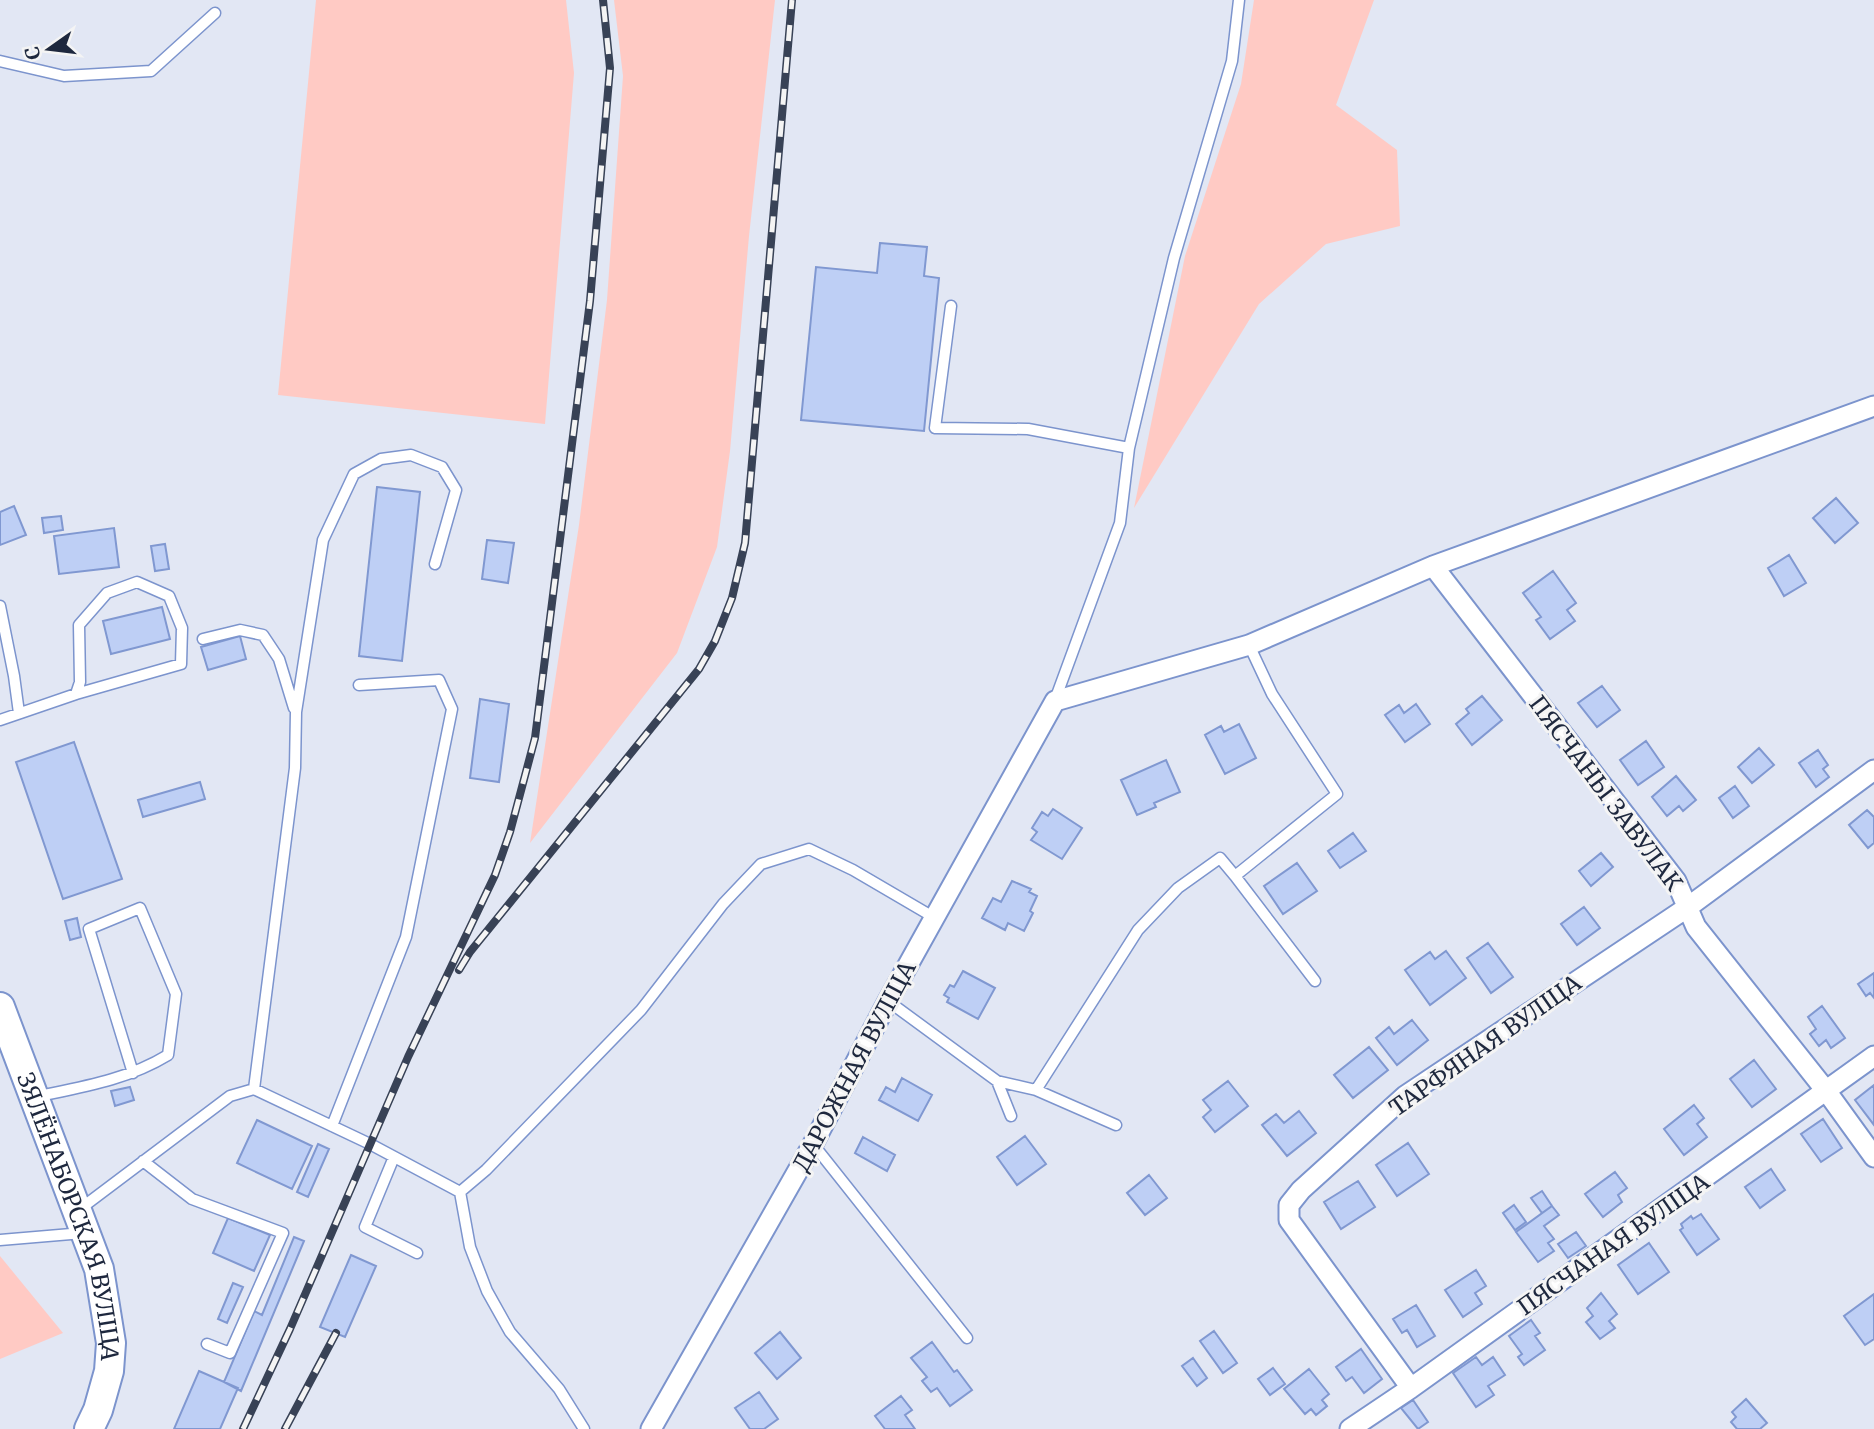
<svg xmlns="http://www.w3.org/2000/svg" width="1874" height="1429" viewBox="0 0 1874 1429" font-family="Merriweather,serif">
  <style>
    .green { fill: #ffcac4 }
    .building { fill: #becff5; stroke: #8098d1; stroke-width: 2 }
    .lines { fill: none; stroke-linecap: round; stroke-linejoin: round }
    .lane-casing { stroke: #7c94cd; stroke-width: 13 }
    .street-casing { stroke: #7c94cd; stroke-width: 23 }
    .secondary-casing { stroke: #7c94cd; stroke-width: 32 }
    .lane { stroke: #fff; stroke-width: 10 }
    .street { stroke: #fff; stroke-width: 19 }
    .secondary { stroke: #fff; stroke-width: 28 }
    .rail-casing { stroke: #384256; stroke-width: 8 }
    .rail { stroke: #f4f4f4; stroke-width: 5; stroke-dasharray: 16; stroke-linecap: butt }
    .labels { text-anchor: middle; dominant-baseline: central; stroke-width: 6; stroke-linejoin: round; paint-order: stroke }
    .street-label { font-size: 23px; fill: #1e283e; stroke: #f4f4f4 }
  </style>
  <rect width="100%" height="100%" fill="#e2e7f4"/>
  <path class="green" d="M316 0H566L574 73 545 424 278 395Z
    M614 0H775L749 236 730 451 717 547 677 653 530 843 579 525 607 300 623 76Z
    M1254 0H1374L1336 105 1397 150 1400 226 1326 244 1259 304 1134 508 1185 256 1241 84Z
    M0 1256 63 1333 0 1359Z"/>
  <path class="building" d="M880 243 927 247 924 276 939 278 924 431 801 420 816 267 877 273Z
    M377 487 420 492 402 661 359 656Z
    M1836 498 1858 523 1835 543 1813 518Z
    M14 506 26 535 0 545V512Z
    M61 516 63 530 44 533 42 518Z
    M114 528 119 567 59 574 54 536Z
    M487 540 514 543 508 583 482 579Z
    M165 544 169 569 155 571 151 546Z
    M1789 555 1806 583 1784 596 1768 568Z
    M1553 571 1576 603 1567 610 1575 621 1550 639 1536 620 1541 617 1523 593Z
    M162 607 170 639 111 654 103 621Z
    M240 636 246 659 208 670 201 647Z
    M1602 686 1620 710 1597 727 1578 703Z
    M1482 696 1502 720 1472 745 1456 724 1469 713 1466 709Z
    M480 699 509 704 499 782 470 778Z
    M1416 704 1430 724 1405 742 1385 715 1399 705 1404 713Z
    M1239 724 1256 758 1225 774 1205 735 1221 726 1224 732Z
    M1646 741 1664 767 1638 785 1620 760Z
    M74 742 122 879 63 899 16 762Z
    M1759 748 1774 765 1752 783 1738 767Z
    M1818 750 1828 765 1823 769 1829 777 1816 787 1799 763Z
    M1166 760 1180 792 1154 803 1156 807 1137 815 1121 780Z
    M1676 776 1696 800 1683 811 1679 806 1667 816 1652 797Z
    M200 782 205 799 143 817 138 800Z
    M1735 786 1749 806 1733 818 1719 798Z
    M1053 809 1082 828 1062 859 1031 840 1037 832 1032 828 1042 812 1048 816Z
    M1867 810 1874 817V843L1868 848 1849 825Z
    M1353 833 1366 851 1340 868 1328 851Z
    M1601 853 1613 867 1591 886 1579 871Z
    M1297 863 1317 891 1283 914 1264 886Z
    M1012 881 1031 889 1029 892 1037 896 1030 911 1033 913 1024 931 1008 923 1005 930 982 918 993 898 1001 902Z
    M1584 907 1600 928 1577 945 1561 924Z
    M77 918 81 937 70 940 65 921Z
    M1488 943 1513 977 1491 993 1467 958Z
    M1446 951 1466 978 1430 1005 1405 970 1430 952 1435 959Z
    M963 971 995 988 978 1019 947 1002 949 998 944 995 950 985 954 987Z
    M1874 973V998L1870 993 1866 996 1858 984Z
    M1822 1006 1845 1038 1831 1048 1826 1040 1819 1046 1810 1034 1816 1029 1808 1017Z
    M1412 1020 1428 1040 1397 1065 1376 1038 1389 1027 1394 1034Z
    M1369 1047 1388 1070 1353 1098 1334 1075Z
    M1754 1060 1776 1089 1752 1107 1730 1079Z
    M902 1078 932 1095 918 1121 879 1100 886 1087 895 1092Z
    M1228 1081 1248 1106 1215 1132 1203 1117 1211 1110 1203 1100Z
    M1874 1085V1125L1855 1100Z
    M130 1087 134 1100 115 1106 111 1091Z
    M1694 1105 1704 1118 1697 1124 1707 1137 1684 1155 1664 1129Z
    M1299 1111 1316 1133 1287 1156 1262 1125 1276 1114 1284 1123Z
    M1823 1119 1842 1148 1821 1162 1801 1134Z
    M257 1120 312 1146 292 1189 237 1163Z
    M1025 1136 1046 1164 1017 1185 997 1157Z
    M863 1137 895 1155 887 1171 855 1153Z
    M1408 1143 1429 1174 1397 1196 1376 1165Z
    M318 1144 329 1149 308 1197 297 1192Z
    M1771 1169 1785 1190 1760 1208 1745 1187Z
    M1615 1172 1627 1188 1618 1195 1622 1202 1603 1217 1585 1194Z
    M1149 1175 1167 1198 1145 1215 1127 1193Z
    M1358 1181 1375 1207 1341 1229 1324 1202Z
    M1542 1191 1552 1206 1542 1213 1531 1198Z
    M1514 1205 1526 1222 1515 1230 1503 1213Z
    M1552 1206 1559 1215 1544 1226 1554 1239 1548 1243 1554 1251 1538 1262 1516 1232Z
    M1701 1214 1719 1239 1697 1255 1680 1230 1683 1228 1681 1224 1691 1216 1693 1219Z
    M228 1218 270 1235 254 1271 213 1253Z
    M1576 1232 1586 1246 1568 1258 1558 1244Z
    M294 1237 304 1241 241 1391 224 1382 254 1311 262 1315Z
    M1649 1243 1669 1272 1638 1294 1618 1265Z
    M351 1255 376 1266 345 1337 320 1327Z
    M1476 1270 1486 1286 1475 1293 1482 1304 1463 1317 1445 1290Z
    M233 1283 243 1287 227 1323 218 1319Z
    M1601 1293 1617 1314 1609 1321 1615 1328 1600 1339 1586 1322 1593 1316 1587 1308Z
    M1874 1294V1339L1865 1345 1844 1316Z
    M1416 1305 1435 1336 1417 1347 1407 1330 1402 1333 1393 1319Z
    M1531 1320 1540 1333 1535 1336 1545 1350 1524 1365 1518 1357 1522 1354 1509 1336Z
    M1214 1331 1237 1363 1223 1373 1200 1341Z
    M780 1332 801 1358 777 1379 755 1353Z
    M932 1342 954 1372 957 1370 972 1390 950 1406 937 1388 931 1392 922 1381 927 1377 911 1358Z
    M1361 1349 1382 1379 1364 1393 1352 1377 1346 1381 1336 1367Z
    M1476 1357 1482 1365 1493 1357 1505 1375 1488 1386 1494 1395 1476 1407 1453 1373Z
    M1193 1358 1207 1378 1197 1386 1182 1366Z
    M1273 1368 1285 1384 1270 1395 1258 1379Z
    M1309 1369 1329 1394 1322 1400 1327 1406 1316 1415 1311 1409 1305 1414 1284 1389Z
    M199 1371 238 1388 220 1429H174Z
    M759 1392 778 1419 764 1429H750L735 1408Z
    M901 1396 912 1410 905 1415 915 1429H885L875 1416Z
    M1746 1399 1767 1423 1760 1429H1737L1731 1422 1736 1417 1732 1412Z
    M1413 1400 1428 1422 1418 1429 1401 1408Z"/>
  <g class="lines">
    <g class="lane-casing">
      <path id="lane" d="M0 61 64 76 151 71 215 13
        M951 306 935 428 1028 429 1129 448
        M0 606 14 676 19 713
        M203 639 240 630 263 635 279 659 294 708
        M1055 700 1120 523 1129 448 1174 258 1232 61 1239 0
        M0 720 76 694 181 664 182 628 169 596 137 582 107 593 79 625 80 682 76 694
        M1235 876 1315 981
        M888 1001 997 1081 1036 1090 1116 1125
        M997 1081 1011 1116
        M254 1089 295 768 296 712 323 540 354 474 381 459 411 455 442 467 456 490 435 564
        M1036 1090 1138 930 1178 888 1220 858 1235 876 1337 794 1272 694 1249 645
        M35 1097C82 1087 127 1080 168 1055L176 994 140 908 89 929 133 1073
        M332 1126 406 937 452 709 439 680 359 685
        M813 1144 967 1338
        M394 1157 365 1227 417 1253
        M143 1161 192 1199 283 1233 230 1353 207 1344
        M460 1192 486 1170 641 1010 723 904 761 864 809 849 853 870 935 918
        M80 1209 230 1096 254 1089 370 1144 460 1192 470 1247 487 1291 510 1332 559 1389 584 1429
        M0 1240 83 1233"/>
    </g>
    <g class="street-casing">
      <path id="street" d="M1433 566 1676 881 1696 927 1827 1092 1874 1157
        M1411 1388 1289 1220V1205L1301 1190 1405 1096 1688 907 1874 770
        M651 1429 813 1144 888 1001 1055 701 1249 645 1433 566 1874 406
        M1350 1429 1411 1388 1874 1056"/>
    </g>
    <g class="secondary-casing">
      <g id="secondary">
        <path id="s1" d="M0 1007 99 1269 111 1343 109 1371 98 1410 89 1429"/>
      </g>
    </g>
    <use href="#lane" class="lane"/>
    <use href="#street" class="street"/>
    <use href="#secondary" class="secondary"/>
    <g class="rail-casing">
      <path id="rail" d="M459 970 470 952 699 669 715 641 732 598 745 543 792 0
        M243 1429 290 1329 408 1057 495 875 510 832 535 738 590 301 610 68 603 0
        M285 1429 336 1333"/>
    </g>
    <use href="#rail" class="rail"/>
  </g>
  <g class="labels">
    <g class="street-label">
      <text transform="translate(1606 793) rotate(53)">ПЯСЧАНЫ ЗАВУЛАК</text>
      <text transform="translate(1485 1045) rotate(-35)">ТАРФЯНАЯ ВУЛІЦА</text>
      <text transform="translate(854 1066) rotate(-62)">ДАРОЖНАЯ ВУЛІЦА</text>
      <text stroke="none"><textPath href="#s1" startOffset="222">ЗЯЛЁНАБОРСКАЯ ВУЛІЦА</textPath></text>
      <text transform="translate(1613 1244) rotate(-35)">ПЯСЧАНАЯ ВУЛІЦА</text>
    </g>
  </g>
  <g transform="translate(49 49) rotate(256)" stroke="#f4f4f4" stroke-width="5" paint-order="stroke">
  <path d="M0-5L12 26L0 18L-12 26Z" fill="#1e283e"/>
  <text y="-10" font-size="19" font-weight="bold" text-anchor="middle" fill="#1e283e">С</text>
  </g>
</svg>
